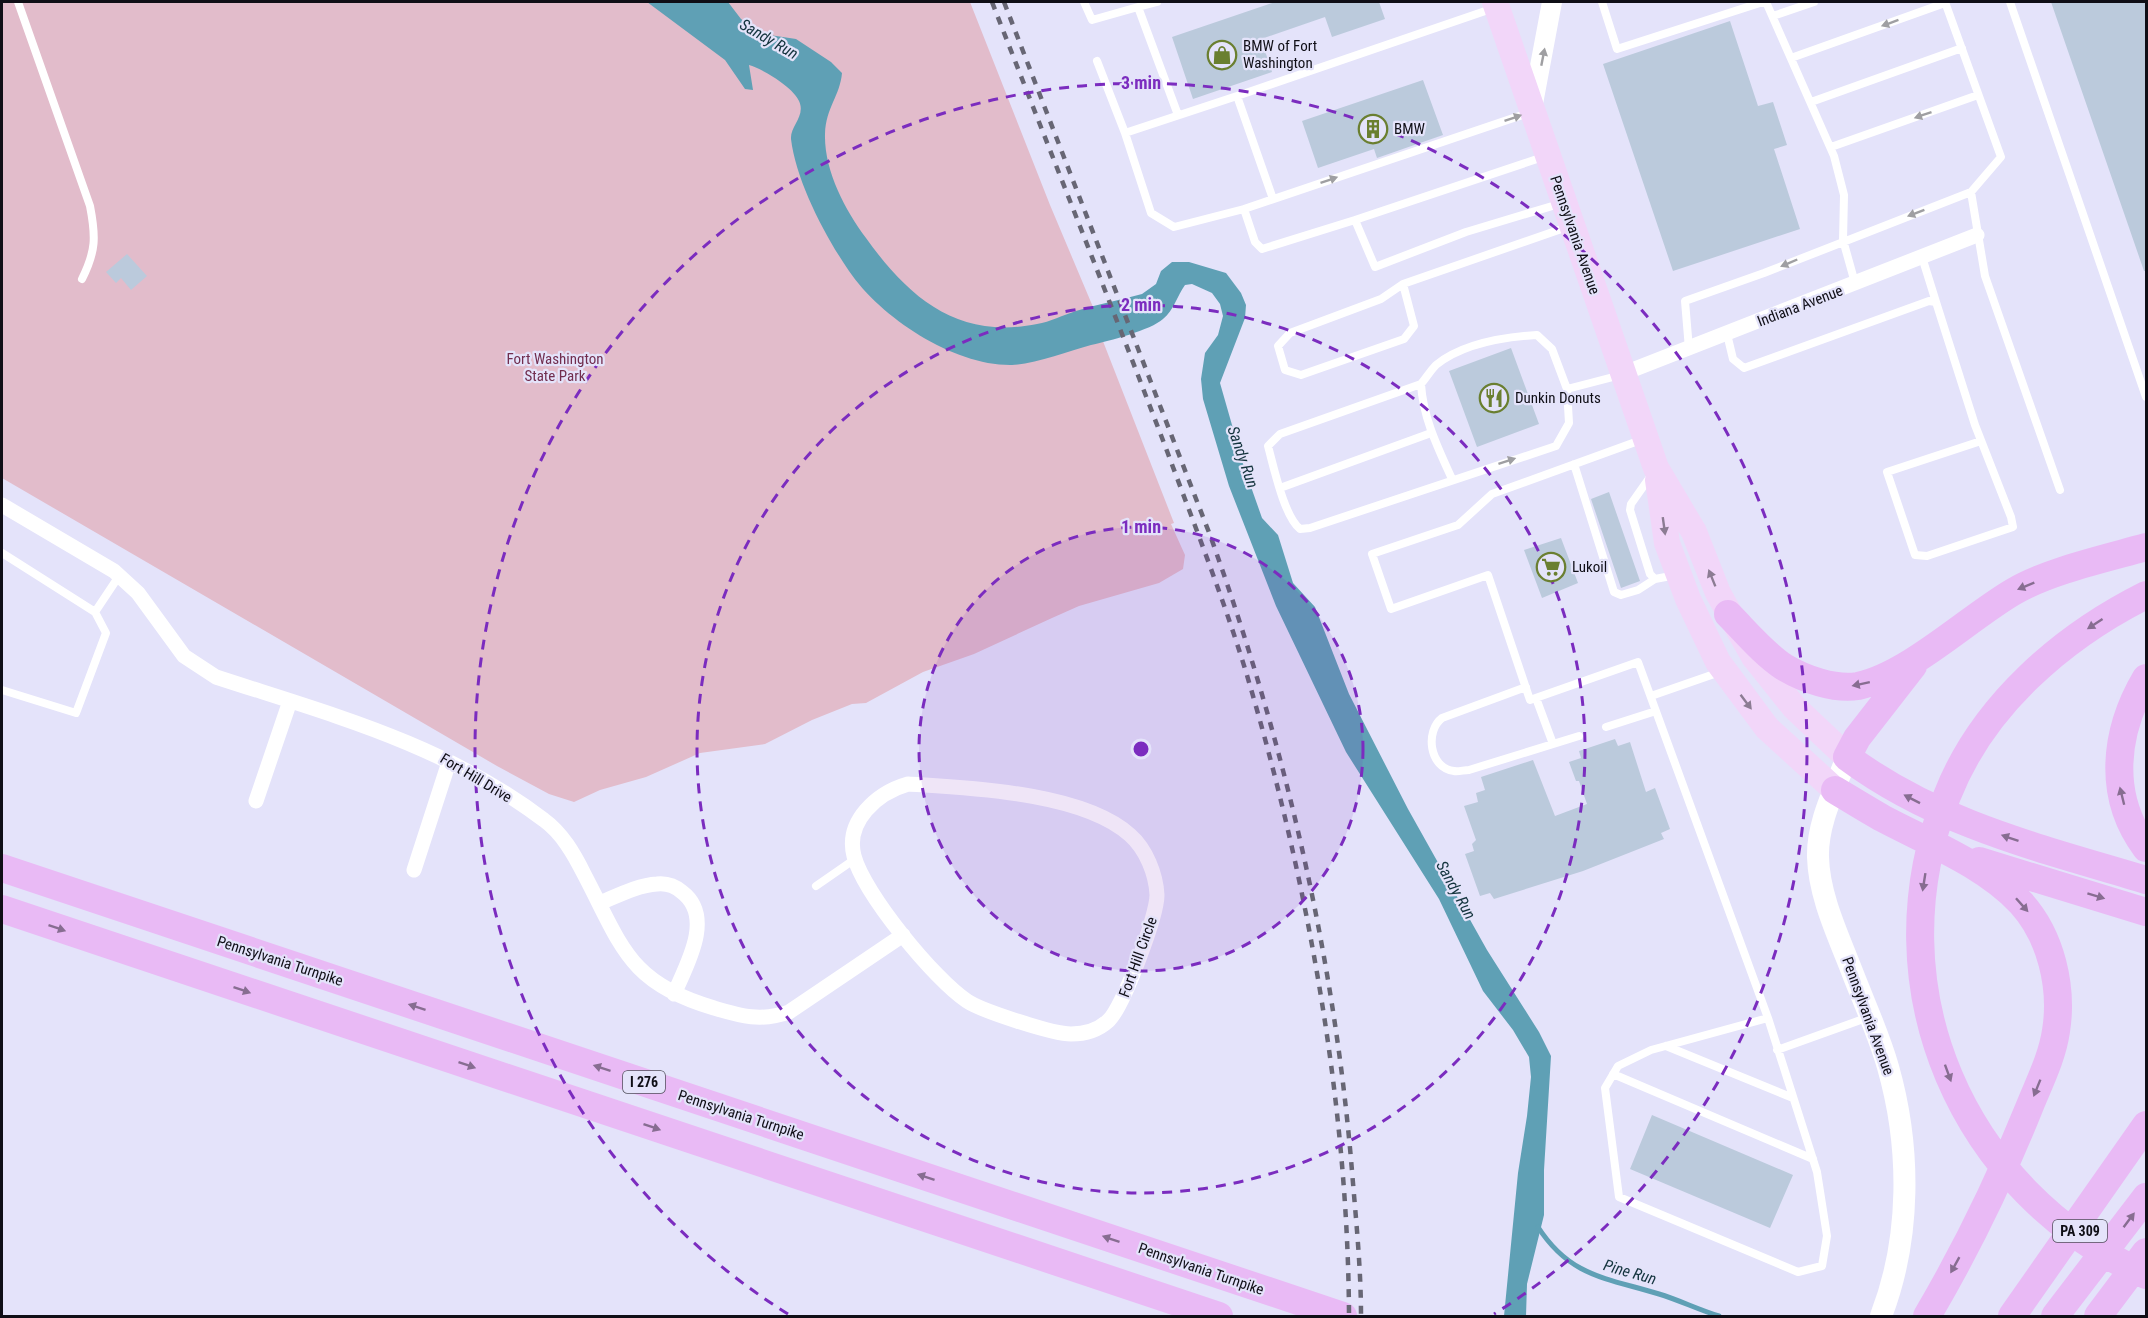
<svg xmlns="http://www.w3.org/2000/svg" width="2148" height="1318" viewBox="0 0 2148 1318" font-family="'Roboto Condensed',sans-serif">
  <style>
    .green { fill: #e2bccb }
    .water { fill: #5fa0b5 }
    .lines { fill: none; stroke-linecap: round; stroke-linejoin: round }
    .stream { stroke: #5fa0b5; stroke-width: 5 }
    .building { fill: #bbcadc }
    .service { stroke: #fff; stroke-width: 8 }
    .minor { stroke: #fff; stroke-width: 15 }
    .tertiary { stroke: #fff; stroke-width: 20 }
    .secondary { stroke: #fff; stroke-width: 22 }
    .primary { stroke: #f2d6f9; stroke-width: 26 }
    .motorway { stroke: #e9baf5; stroke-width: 28 }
    .rail { stroke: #676674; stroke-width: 4.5; stroke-dasharray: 8 8; stroke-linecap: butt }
    .oneway { fill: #9f9fa2 }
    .oneway2 { fill: #8c7c93 }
    .oneway3 { fill: #876d91 }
    .ring { fill: none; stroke: #7b2cbf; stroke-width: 3; stroke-dasharray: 10 8 }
    .labels { text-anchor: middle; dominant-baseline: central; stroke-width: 4.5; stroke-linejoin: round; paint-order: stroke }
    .shield { fill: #e4e3fa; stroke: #4f4e5a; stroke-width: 1.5 }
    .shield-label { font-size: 14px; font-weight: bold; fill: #0f0e16 }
    .poi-label { font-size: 15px; fill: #0f0e16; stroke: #e4e3fa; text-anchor: start }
    .street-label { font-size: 15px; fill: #0f0e16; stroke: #e4e3fa }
    .park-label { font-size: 15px; fill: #712d4e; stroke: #e4e3fa }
    .water-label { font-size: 16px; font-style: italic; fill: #14343e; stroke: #e4e3fa }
    .centre { fill: #7b2cbf; stroke: #e4e3fa; stroke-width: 3 }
    .ring-label { font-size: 18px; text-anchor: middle; font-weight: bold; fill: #7b2cbf; stroke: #e4e3fa; stroke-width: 4.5; stroke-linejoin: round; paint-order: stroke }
  </style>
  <rect width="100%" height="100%" fill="#e4e3fa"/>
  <path class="green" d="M2 2H970L1050 205 1093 307 1090 308 1174 523 1171 524 1185 555 1183 569 1159 583 1079 606 1052 618 974 654 923 672 866 703 852 704 812 720 765 744 700 753 646 777 600 790 574 802 549 794 497 766 2 478Z"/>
  <path class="water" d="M647 2H728L741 19 763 34 796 39 831 62 842 73C840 96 826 107 825 134 824 170 845 210 866 238 909 298 958 340 1037 324 1050 322 1063 315 1076 311 1098 304 1120 300 1142 294L1156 284 1161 271 1172 262H1189L1226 273 1241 293 1246 305 1245 318 1220 383 1244 467 1262 518 1278 535 1293 583 1315 607 1349 694 1408 809 1487 950 1539 1032 1551 1056 1544 1170V1215L1527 1284 1526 1316H1504L1518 1173 1527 1116 1531 1077 1529 1057 1513 1030 1483 991 1439 899 1346 752 1276 606 1229 486 1203 399 1201 379 1205 353 1218 335 1223 316 1220 304 1212 293 1192 284 1185 285C1177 296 1174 310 1163 319 1151 330 1109 341 1091 345 1068 351 1036 364 1012 365 954 366 881 318 849 271 825 236 796 181 791 139 790 126 806 116 799 101 793 87 763 69 749 65L753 90 745 89 725 60Z"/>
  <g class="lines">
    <path class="stream" d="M1538 1227C1570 1277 1607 1278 1659 1294 1679 1300 1699 1310 1719 1316"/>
  </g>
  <path class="building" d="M1275 2H1379L1385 19 1332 37 1325 17 1261 39 1272 72 1193 99 1172 37Z
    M2051 2H2146V271H2144Z
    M1730 21 1758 106 1773 102 1787 145 1774 149 1800 229 1673 271 1603 64Z
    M1423 80 1443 135 1377 158 1374 149 1318 168 1302 121Z
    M127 254 147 276 131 290 121 278 116 283 106 272Z
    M1511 348 1539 424 1477 447 1449 371Z
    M1609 492 1640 581 1621 588 1591 499Z
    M1561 538 1578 583 1542 598 1524 550Z
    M1615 739 1618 746 1630 742 1646 792 1655 788 1670 829 1661 833 1664 839 1583 871 1494 899 1490 893 1480 896 1465 854 1474 851 1472 844 1476 840 1464 806 1478 802 1476 793 1485 790 1481 777 1533 760 1555 816 1587 804 1579 781H1576L1569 762 1581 758 1579 751Z
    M1652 1115 1793 1175 1770 1228 1630 1169Z"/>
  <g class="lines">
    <path class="service" d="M18 2 90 206C96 237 96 251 82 279
      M1084 2 1092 20 1138 7
      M1157 2 1138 7 1178 115
      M1602 2 1617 49 1763 2
      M1766 2 1834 156 1844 195 1843 240 1855 283
      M1945 2 2001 157 1971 192 1985 276 2060 490
      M2010 2 2146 397
      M1773 16 1814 2
      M1791 58 1945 3
      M1097 61 1125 133
      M1237 96 1125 133 1151 213 1174 227 1244 209
      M1811 102 1962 48
      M1831 147 1978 95
      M1543 157 1355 220 1375 267 1466 232 1559 204
      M1273 199 1237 96 1494 8
      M1355 220 1262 249 1255 242 1244 209 1528 113
      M1922 257 1936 302
      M1403 284 1414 326 1404 339 1301 375 1285 370 1278 346 1290 333 1381 299 1403 284 1570 226
      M1727 334 1733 359 1744 368 1929 301 1936 302 1975 425 2011 517 2013 527 1927 556 1915 555 1887 472 1981 441
      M1689 349 1685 301 1764 273 1971 192
      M1421 384 1280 434 1268 446C1274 468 1284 516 1300 529L1310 528 1556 446 1569 423 1567 389 1552 349 1537 335C1504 337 1462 344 1436 365 1431 370 1426 378 1421 384 1423 418 1438 448 1452 479
      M1567 389 1621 375
      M1641 440 1492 494 1458 525 1372 554 1391 609 1488 575 1530 700 1638 662 1768 1018 1817 1172 1827 1236 1822 1266 1798 1272 1619 1197 1605 1088 1618 1066 1651 1050 1768 1018
      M1574 464 1614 592 1621 595 1638 590 1655 579
      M1650 477 1631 504 1630 510 1650 574 1655 579 1676 575
      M1280 488 1431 433
      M2 553 95 612 106 633 76 713 2 690
      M95 612 119 576
      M1526 687 1442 718C1425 731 1429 768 1454 771 1458 772 1464 770 1469 770L1579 736
      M1651 696 1720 672
      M1536 698 1553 744
      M1606 727 1656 711
      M816 886 855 859
      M1666 1046 1793 1098
      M1777 1050 1869 1017
      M1613 1074 1813 1159"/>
    <path class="minor" d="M1622 374 1977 235
      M2 505 114 571 138 593 184 656 216 677C332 715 444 744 544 820 562 833 574 854 584 874 622 946 628 983 714 1008 741 1016 761 1022 789 1012L903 935
      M908 784C969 788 1082 792 1130 835 1146 849 1156 874 1157 895 1157 916 1123 1008 1108 1021 1098 1030 1084 1034 1071 1034 1053 1034 982 1011 967 1001 935 980 864 894 854 856 845 821 877 793 908 784Z
      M256 801 290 701
      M414 870 449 762
      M600 903C617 896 638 885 657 884 666 883 675 886 682 892 715 917 686 966 674 994"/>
    <path class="tertiary" d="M1532 109 1552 2"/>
    <path class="secondary" d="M1847 757C1835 789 1817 823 1818 857 1819 897 1839 937 1853 974 1865 1005 1879 1035 1888 1067 1911 1148 1911 1238 1881 1316"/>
    <path class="primary" d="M1495 2 1656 468 1694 532 1718 593 1754 657 1794 707 1847 757
      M1658 480 1667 543 1688 599 1718 662 1767 728 1835 790"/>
    <path class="motorway" d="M2146 595C2062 637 1982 706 1947 796 1871 986 1962 1193 2146 1275
      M1728 614C1746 632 1763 653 1784 667 1804 679 1835 690 1858 686 1909 675 1967 619 2013 592 2048 571 2107 558 2146 547
      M1913 666 1857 738 1847 757C1937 824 2040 848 2146 880
      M2146 678C2114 732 2107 796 2146 848
      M1835 790C1850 799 1866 809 1882 818 1929 843 1984 864 2021 903 2051 936 2063 987 2056 1031 2052 1058 2039 1083 2029 1108 2000 1180 1966 1250 1927 1316
      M1979 861 2146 912
      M2 868 1343 1316
      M2 909 1219 1316
      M2012 1316 2146 1125
      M2055 1316 2146 1197
      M2098 1316 2146 1252"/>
    <path class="rail" d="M992 2C1050 151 1110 301 1167 451 1194 524 1223 597 1246 672 1307 877 1348 1102 1349 1316
      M1004 2 1210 535C1284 741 1334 953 1352 1171 1356 1220 1361 1268 1361 1316"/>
  </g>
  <defs><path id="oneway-solid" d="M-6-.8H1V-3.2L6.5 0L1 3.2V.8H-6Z" transform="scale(1.5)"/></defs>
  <g class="oneway">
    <use href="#oneway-solid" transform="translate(1890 23) rotate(160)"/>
    <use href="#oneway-solid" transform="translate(1543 57) rotate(-79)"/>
    <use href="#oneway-solid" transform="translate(1923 115) rotate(161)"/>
    <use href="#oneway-solid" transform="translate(1513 118) rotate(-19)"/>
    <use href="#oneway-solid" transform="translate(1329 180) rotate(-19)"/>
    <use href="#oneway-solid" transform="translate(1916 213) rotate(159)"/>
    <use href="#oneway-solid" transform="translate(1789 263) rotate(157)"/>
    <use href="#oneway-solid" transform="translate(1507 461) rotate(-18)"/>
  </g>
  <g class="oneway2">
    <use href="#oneway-solid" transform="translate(1664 526) rotate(82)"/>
    <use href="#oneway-solid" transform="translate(1712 578) rotate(-112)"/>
    <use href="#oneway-solid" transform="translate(1746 702) rotate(53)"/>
  </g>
  <g class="oneway3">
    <use href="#oneway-solid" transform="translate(2026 586) rotate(158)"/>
    <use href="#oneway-solid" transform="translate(2095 624) rotate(147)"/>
    <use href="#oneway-solid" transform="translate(1861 684) rotate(168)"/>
    <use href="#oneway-solid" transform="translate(2122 796) rotate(-104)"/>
    <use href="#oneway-solid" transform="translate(1912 799) rotate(-153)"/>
    <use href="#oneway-solid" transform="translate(2010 838) rotate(-161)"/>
    <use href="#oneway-solid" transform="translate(1924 882) rotate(99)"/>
    <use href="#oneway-solid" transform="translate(2096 896) rotate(17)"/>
    <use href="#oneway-solid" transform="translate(2022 905) rotate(48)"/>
    <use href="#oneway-solid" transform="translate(57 928) rotate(19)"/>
    <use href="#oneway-solid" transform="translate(242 990) rotate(19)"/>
    <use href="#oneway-solid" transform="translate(417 1007) rotate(-162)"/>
    <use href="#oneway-solid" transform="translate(467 1065) rotate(19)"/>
    <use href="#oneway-solid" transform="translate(602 1068) rotate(-162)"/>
    <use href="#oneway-solid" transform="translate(1948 1073) rotate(70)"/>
    <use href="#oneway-solid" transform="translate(2037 1088) rotate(112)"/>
    <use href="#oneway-solid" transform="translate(652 1127) rotate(19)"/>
    <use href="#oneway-solid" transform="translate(926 1177) rotate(-162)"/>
    <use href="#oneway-solid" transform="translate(2129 1220) rotate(-53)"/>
    <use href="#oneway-solid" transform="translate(1111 1239) rotate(-161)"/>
    <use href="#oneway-solid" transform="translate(1955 1265) rotate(119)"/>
  </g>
  <circle cx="1141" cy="749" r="222" fill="#7b2cbf" fill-opacity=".12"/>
  <g class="ring">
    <circle cx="1141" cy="749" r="222"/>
    <circle cx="1141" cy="749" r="444"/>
    <path d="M788 1314A666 666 0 1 1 1494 1314"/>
  </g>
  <defs>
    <g id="shop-ring" transform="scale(1.5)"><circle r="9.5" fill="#e4e3fa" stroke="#6a7f30" stroke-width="1.5"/><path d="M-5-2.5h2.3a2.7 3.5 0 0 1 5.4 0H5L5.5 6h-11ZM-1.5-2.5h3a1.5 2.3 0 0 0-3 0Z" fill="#6a7f30"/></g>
    <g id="building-ring" transform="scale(1.5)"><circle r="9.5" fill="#e4e3fa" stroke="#6a7f30" stroke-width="1.5"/><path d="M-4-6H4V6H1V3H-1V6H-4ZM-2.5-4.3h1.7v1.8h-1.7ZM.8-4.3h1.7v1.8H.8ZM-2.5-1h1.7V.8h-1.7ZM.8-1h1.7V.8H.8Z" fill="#6a7f30"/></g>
    <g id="restaurant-ring" transform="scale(1.5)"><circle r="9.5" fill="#e4e3fa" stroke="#6a7f30" stroke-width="1.5"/><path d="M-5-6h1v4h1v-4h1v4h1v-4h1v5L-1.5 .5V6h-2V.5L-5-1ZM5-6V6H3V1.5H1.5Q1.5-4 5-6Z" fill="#6a7f30"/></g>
    <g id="supermarket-ring" transform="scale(1.5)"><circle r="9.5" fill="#e4e3fa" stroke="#6a7f30" stroke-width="1.5"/><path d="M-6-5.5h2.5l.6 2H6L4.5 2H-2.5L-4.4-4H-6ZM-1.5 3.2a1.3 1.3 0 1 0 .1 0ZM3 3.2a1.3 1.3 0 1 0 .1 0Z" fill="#6a7f30"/></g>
  </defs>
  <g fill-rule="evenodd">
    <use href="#shop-ring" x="1222" y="55"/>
    <use href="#building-ring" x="1373" y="129"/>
    <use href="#restaurant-ring" x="1494" y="398"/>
    <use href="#supermarket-ring" x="1551" y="567"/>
  </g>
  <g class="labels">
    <g class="shield">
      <rect x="623" y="1071" width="42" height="22" rx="4.5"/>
      <rect x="2053" y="1220" width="54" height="22" rx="4.5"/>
    </g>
    <g class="shield-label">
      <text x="644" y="1082">I 276</text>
      <text x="2080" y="1231">PA 309</text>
    </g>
    <g class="poi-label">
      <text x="1243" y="46">BMW of Fort<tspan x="1243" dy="17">Washington</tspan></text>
      <text x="1394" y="129">BMW</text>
      <text x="1515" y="398">Dunkin Donuts</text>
      <text x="1572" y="567">Lukoil</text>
    </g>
    <g class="street-label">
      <text transform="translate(1575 235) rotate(71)">Pennsylvania Avenue</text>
      <text transform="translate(1800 306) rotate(-21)">Indiana Avenue</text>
      <text transform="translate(476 778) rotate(31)">Fort Hill Drive</text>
      <text transform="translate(1138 957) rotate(-70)">Fort Hill Circle</text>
      <text transform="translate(280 961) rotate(18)">Pennsylvania Turnpike</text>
      <text transform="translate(1868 1016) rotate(70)">Pennsylvania Avenue</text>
      <text transform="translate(741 1115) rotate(18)">Pennsylvania Turnpike</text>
      <text transform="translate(1201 1269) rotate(19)">Pennsylvania Turnpike</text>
    </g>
    <g class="park-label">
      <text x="555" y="359">Fort Washington<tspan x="555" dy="17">State Park</tspan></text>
    </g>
    <g class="water-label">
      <text transform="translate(769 39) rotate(30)">Sandy Run</text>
      <text transform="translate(1243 457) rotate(71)">Sandy Run</text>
      <text transform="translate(1456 890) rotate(61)">Sandy Run</text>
      <text transform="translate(1630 1272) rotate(16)">Pine Run</text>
    </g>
  </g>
  <circle cx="1141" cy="749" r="9" class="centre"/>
  <g class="ring-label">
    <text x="1141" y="89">3 min</text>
    <text x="1141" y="311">2 min</text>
    <text x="1141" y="533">1 min</text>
  </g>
  <rect width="2148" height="1318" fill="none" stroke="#0f0e16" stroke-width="6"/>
</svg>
